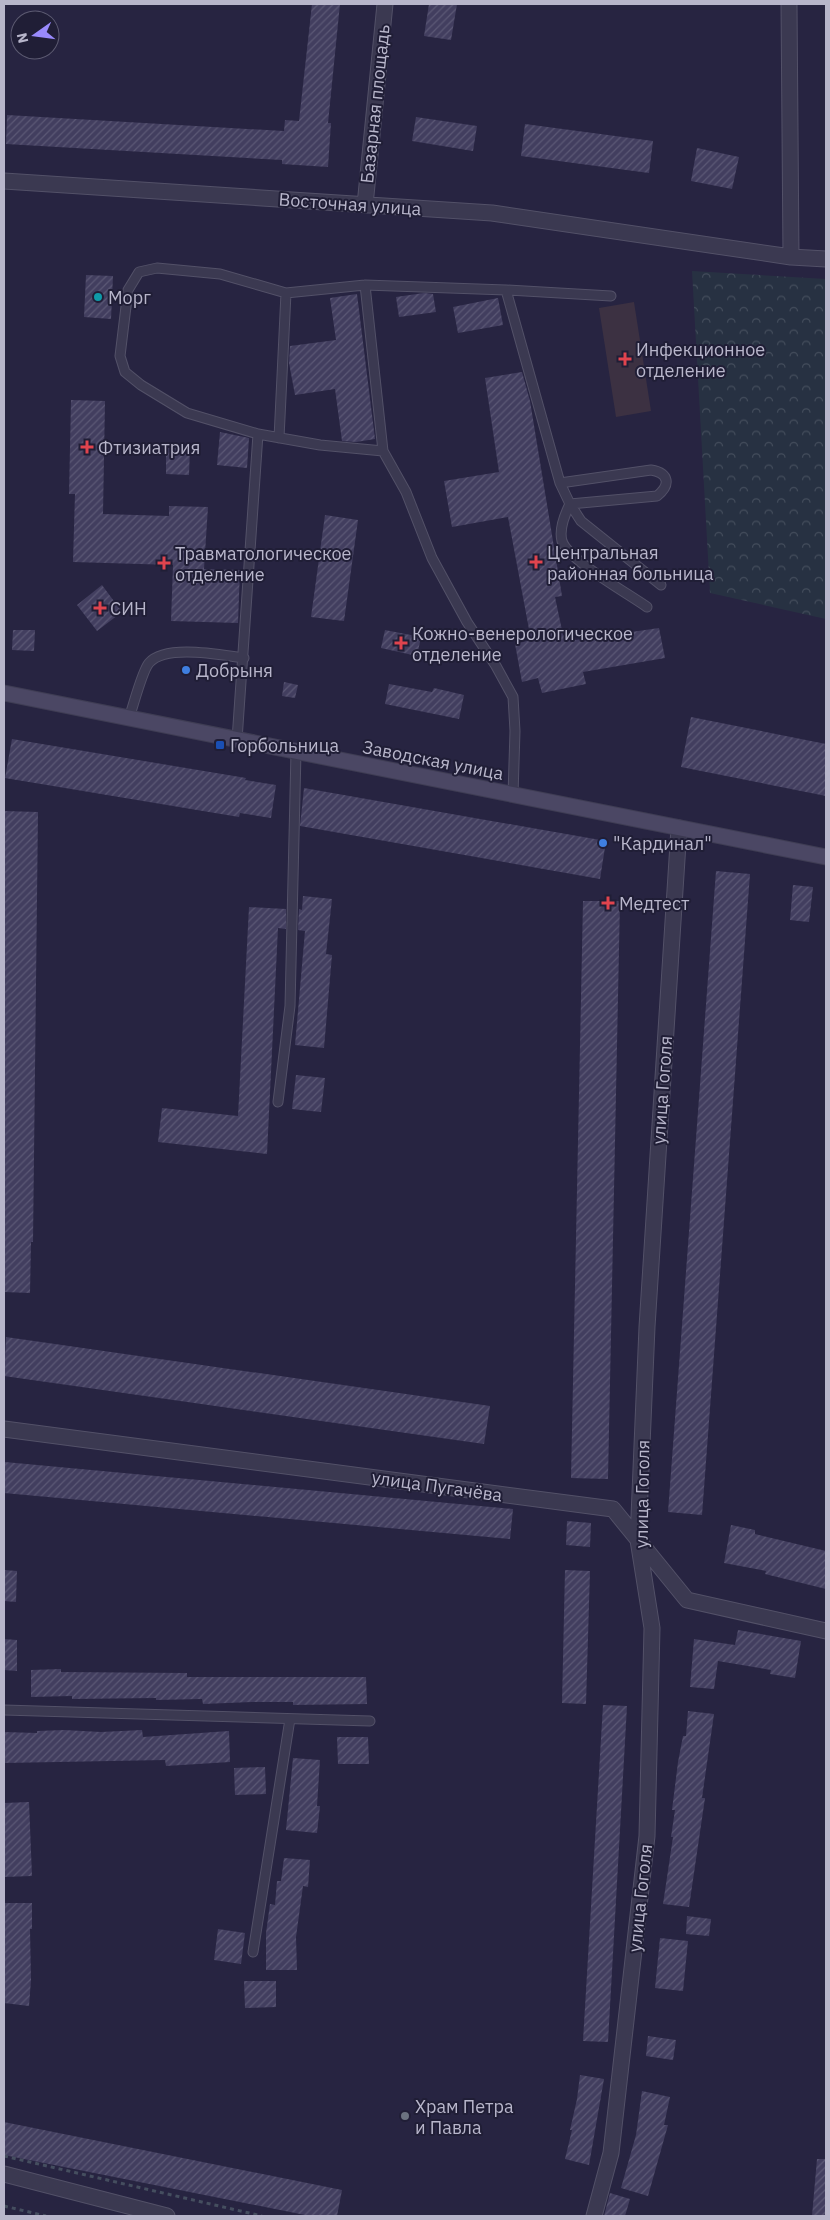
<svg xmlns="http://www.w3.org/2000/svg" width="830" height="2220" viewBox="0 0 830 2220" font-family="'IBM Plex Sans',sans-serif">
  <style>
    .medical { fill: #3c3142 }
    .park { fill: url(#park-crowns) }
    .building { fill: url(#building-hatch) }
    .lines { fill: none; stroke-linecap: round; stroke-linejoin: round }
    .lane-casing { stroke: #535168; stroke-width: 11 }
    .street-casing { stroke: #535168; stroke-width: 17 }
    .secondary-casing { stroke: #3f3d54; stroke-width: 17 }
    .path { stroke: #454e5f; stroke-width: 3; stroke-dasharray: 4 4; stroke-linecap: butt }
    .lane { stroke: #3b3951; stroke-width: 9 }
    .street { stroke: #3b3951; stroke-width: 15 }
    .secondary { stroke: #4b4764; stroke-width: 15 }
    .culture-dot { fill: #0f9aa8; stroke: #201e36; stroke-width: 2 }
    .health-dot { fill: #e0444e; stroke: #201e36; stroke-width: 2 }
    .shop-dot { fill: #3f7fe0; stroke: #201e36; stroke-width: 2 }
    .transit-dot { fill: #1a4fb4; stroke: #201e36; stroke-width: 2 }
    .worship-dot { fill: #6b7280; stroke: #201e36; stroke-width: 2 }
    .labels { text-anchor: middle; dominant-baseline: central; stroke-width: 4; stroke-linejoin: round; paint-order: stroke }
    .street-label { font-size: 18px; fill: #b8b6cb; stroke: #201e36 }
    .poi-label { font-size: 18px; fill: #b8b6cb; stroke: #201e36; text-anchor: start }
  </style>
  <defs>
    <pattern id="park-crowns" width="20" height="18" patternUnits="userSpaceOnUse" patternTransform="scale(1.25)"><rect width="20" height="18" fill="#273142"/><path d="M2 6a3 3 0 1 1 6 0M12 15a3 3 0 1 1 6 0" fill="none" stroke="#444d5c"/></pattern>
    <pattern id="building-hatch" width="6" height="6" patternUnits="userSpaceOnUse" patternTransform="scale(1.25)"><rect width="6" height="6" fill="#423e5f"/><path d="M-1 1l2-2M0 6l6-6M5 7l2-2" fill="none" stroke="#5b5875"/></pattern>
  </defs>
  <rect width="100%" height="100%" fill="#272441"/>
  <path class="medical" d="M634 302 651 411 616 417 599 308Z"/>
  <path class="park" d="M692 271 826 279V619L710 593Z"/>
  <path class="building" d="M312 4H340L328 123H331L328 167 282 164V160L6 144 7 115 284 131 285 120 299 121Z
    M429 4H457L451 40 424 36Z
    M416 117 477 126 473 151 412 141Z
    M525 124 653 141 649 173 521 156Z
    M697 148 739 157 732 189 691 181Z
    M86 275 113 276 111 319 84 317Z
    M424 293 433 294 436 312 399 317 396 297Z
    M357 294 375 439 356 442 342 441 335 389 295 395 289 363 290 346 336 340 330 298Z
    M498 298 503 325 458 333 453 307Z
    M522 372 530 401 562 596 555 597 563 635 576 640 659 628 665 658 583 672 586 684 542 693 538 678 522 682 515 644 531 640 508 517 452 527 444 481 499 472 485 378Z
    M71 400 105 401 103 514 169 516V506L208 507 204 569 240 570 238 623 171 621 173 565 73 562 75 494H69Z
    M220 432 249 438 247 468 217 465Z
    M166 448H190L189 475 166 474Z
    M325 515 358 520 344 621 311 617Z
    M102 585 122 612 97 631 77 605Z
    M13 630H35L34 651 12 650Z
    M385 630 421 637 417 656 381 648Z
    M284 682 298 685 295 698 282 696Z
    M389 684 432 692 434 688 464 695 459 719 385 704Z
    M691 717 826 744V796L681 767Z
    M12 739 246 778 245 780 276 785 271 818 240 813 239 817 5 778Z
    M304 788 606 841 600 879 300 826Z
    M4 811 38 812 33 1242H31L30 1293 4 1292Z
    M716 871 750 874 702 1515 668 1512Z
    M793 885 813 887 809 922 790 920Z
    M303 896 332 899 326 954 332 955 324 1048 295 1045 305 931 298 930 299 909 302 910Z
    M583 901H620L608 1479 571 1478Z
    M249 907 286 909V929L278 928 267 1154 158 1142 162 1108 238 1116Z
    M296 1075 325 1078 321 1112 292 1109Z
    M6 1337 490 1406 484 1444 4 1376Z
    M5 1462 513 1509 510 1539 4 1493Z
    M567 1521 591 1523 590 1547 566 1545Z
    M731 1525 755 1530V1534L826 1551V1589L765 1574 766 1571 724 1563Z
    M4 1570 17 1571 16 1602 4 1601Z
    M565 1570 590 1571 586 1704 562 1703Z
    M738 1630 801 1641 795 1678 770 1674 771 1670 718 1661 714 1689 690 1687 694 1639 735 1645Z
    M4 1639 17 1640V1671L4 1670Z
    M61 1669V1672L187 1673V1677H366L367 1704 293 1705V1702H252L203 1704 202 1699 156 1700V1698L72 1699V1696L31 1697V1670Z
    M603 1705 627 1706 608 2042 583 2041Z
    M688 1711 714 1714 702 1798H705L689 1907 663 1904 673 1837H671L675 1810H672L678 1762 683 1736H686Z
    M64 1730 101 1732 142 1730 143 1737 229 1731 230 1762 166 1766 165 1760 4 1763V1732L37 1733V1731Z
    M337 1737H368L369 1764H338Z
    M293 1758 320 1760 317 1806H320L317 1833 286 1830Z
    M265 1767 266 1794 235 1795 234 1768Z
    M29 1802 32 1876 4 1877V1803Z
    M284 1858 310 1860 308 1887 303 1886 296 1937 297 1970H266V1933L270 1904 275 1905 277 1881H281Z
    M4 1903H32V1929H30L31 1980 29 2006 4 2003Z
    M687 1916 711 1919 709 1936 686 1934Z
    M218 1929 245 1933 241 1964 214 1960Z
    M660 1938 688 1941 683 1991 655 1988Z
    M244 1981H276V2007L245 2008Z
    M648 2036 676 2040 673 2060 646 2056Z
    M580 2075 604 2079 589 2165 565 2159 572 2130H570L577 2099Z
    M642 2091 670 2097 664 2125H668L648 2196 621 2188 636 2135Z
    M4 2122 342 2190 337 2216H310L4 2155Z
    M817 2159H826V2216H812Z
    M610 2193 630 2199 625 2216H604Z"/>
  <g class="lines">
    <g class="lane-casing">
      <path id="lane" d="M365 285 383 451
        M506 290 611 296
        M258 434 187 413 141 385 125 372 120 356 128 290 139 272 157 268 220 274 286 293 365 285 506 290 560 483 570 504 581 521 661 585
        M279 438 286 293
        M560 483 651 470C669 473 671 485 657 496L570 504C565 514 559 530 562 541 568 560 629 594 647 607
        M129 718C133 707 142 671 149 663 166 644 220 655 244 658
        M237 740 258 434 320 445 383 451 406 492 432 558 467 622 496 666 513 697 515 731 513 795
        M278 1102 290 1006 296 752
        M4 1710 370 1721
        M253 1952 290 1719"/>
    </g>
    <g class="street-casing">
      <path id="street" d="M789 4 791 257
        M4 181 492 213 791 257 826 259
        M365 205 385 4
        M4 1429 613 1509 687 1600 826 1631
        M4 2174 167 2216
        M594 2216 611 2153 647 1836 652 1628 638 1540 647 1327 679 828"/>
    </g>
    <g class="secondary-casing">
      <path id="secondary" d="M4 693 826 857"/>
    </g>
    <path class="path" d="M4 2156 262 2216
      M4 2206 46 2216"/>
    <use href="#lane" class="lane"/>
    <use href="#street" class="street"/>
    <use href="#secondary" class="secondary"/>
  </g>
  <circle class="culture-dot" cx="98" cy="297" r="5"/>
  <g class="health-dot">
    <path d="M622.5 351.5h5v5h5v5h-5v5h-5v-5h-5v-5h5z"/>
    <path d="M84.5 439.5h5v5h5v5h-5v5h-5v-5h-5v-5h5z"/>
    <path d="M533.5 554.5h5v5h5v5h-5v5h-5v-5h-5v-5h5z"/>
    <path d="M161.5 555.5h5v5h5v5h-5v5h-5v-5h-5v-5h5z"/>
    <path d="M97.5 600.5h5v5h5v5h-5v5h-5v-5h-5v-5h5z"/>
    <path d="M398.5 635.5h5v5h5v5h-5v5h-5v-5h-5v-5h5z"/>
    <path d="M605.5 895.5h5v5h5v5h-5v5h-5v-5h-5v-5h5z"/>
  </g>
  <g class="shop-dot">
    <circle cx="186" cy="670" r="5"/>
    <circle cx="603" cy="843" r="5"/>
  </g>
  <rect class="transit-dot" x="215" y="740" width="10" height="10" rx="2.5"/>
  <circle class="worship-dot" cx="405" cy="2116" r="5"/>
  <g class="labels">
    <g class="street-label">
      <text transform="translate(375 104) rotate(-84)">Базарная площадь</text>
      <text transform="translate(350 204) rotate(4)">Восточная улица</text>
      <text transform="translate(433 760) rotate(11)">Заводская улица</text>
      <text transform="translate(662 1090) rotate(-86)">улица Гоголя</text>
      <text transform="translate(437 1486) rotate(8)">улица Пугачёва</text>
      <text transform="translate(642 1494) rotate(-89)">улица Гоголя</text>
      <text transform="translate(640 1898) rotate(-84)">улица Гоголя</text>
    </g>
    <g class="poi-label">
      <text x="108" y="297">Морг</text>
      <text x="636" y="349">Инфекционное<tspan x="636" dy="21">отделение</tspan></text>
      <text x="98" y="447">Фтизиатрия</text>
      <text x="547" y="552">Центральная<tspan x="547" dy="21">районная больница</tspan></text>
      <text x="175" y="553">Травматологическое<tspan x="175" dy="21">отделение</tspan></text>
      <text x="110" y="608">СИН</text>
      <text x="412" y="633">Кожно-венерологическое<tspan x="412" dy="21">отделение</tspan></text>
      <text x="196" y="670">Добрыня</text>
      <text x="230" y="745">Горбольница</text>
      <text x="613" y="843">"Кардинал"</text>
      <text x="619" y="903">Медтест</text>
      <text x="415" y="2106">Храм Петра<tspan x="415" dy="21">и Павла</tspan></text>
    </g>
  </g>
  <rect width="830" height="2220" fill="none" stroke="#b8b6cb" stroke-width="10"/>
  <g transform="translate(35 35) rotate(256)"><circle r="24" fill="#201e36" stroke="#5d5b72"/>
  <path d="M0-4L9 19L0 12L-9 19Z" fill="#998afc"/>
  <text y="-8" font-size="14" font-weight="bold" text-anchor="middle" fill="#b8b6cb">N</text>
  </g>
</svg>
